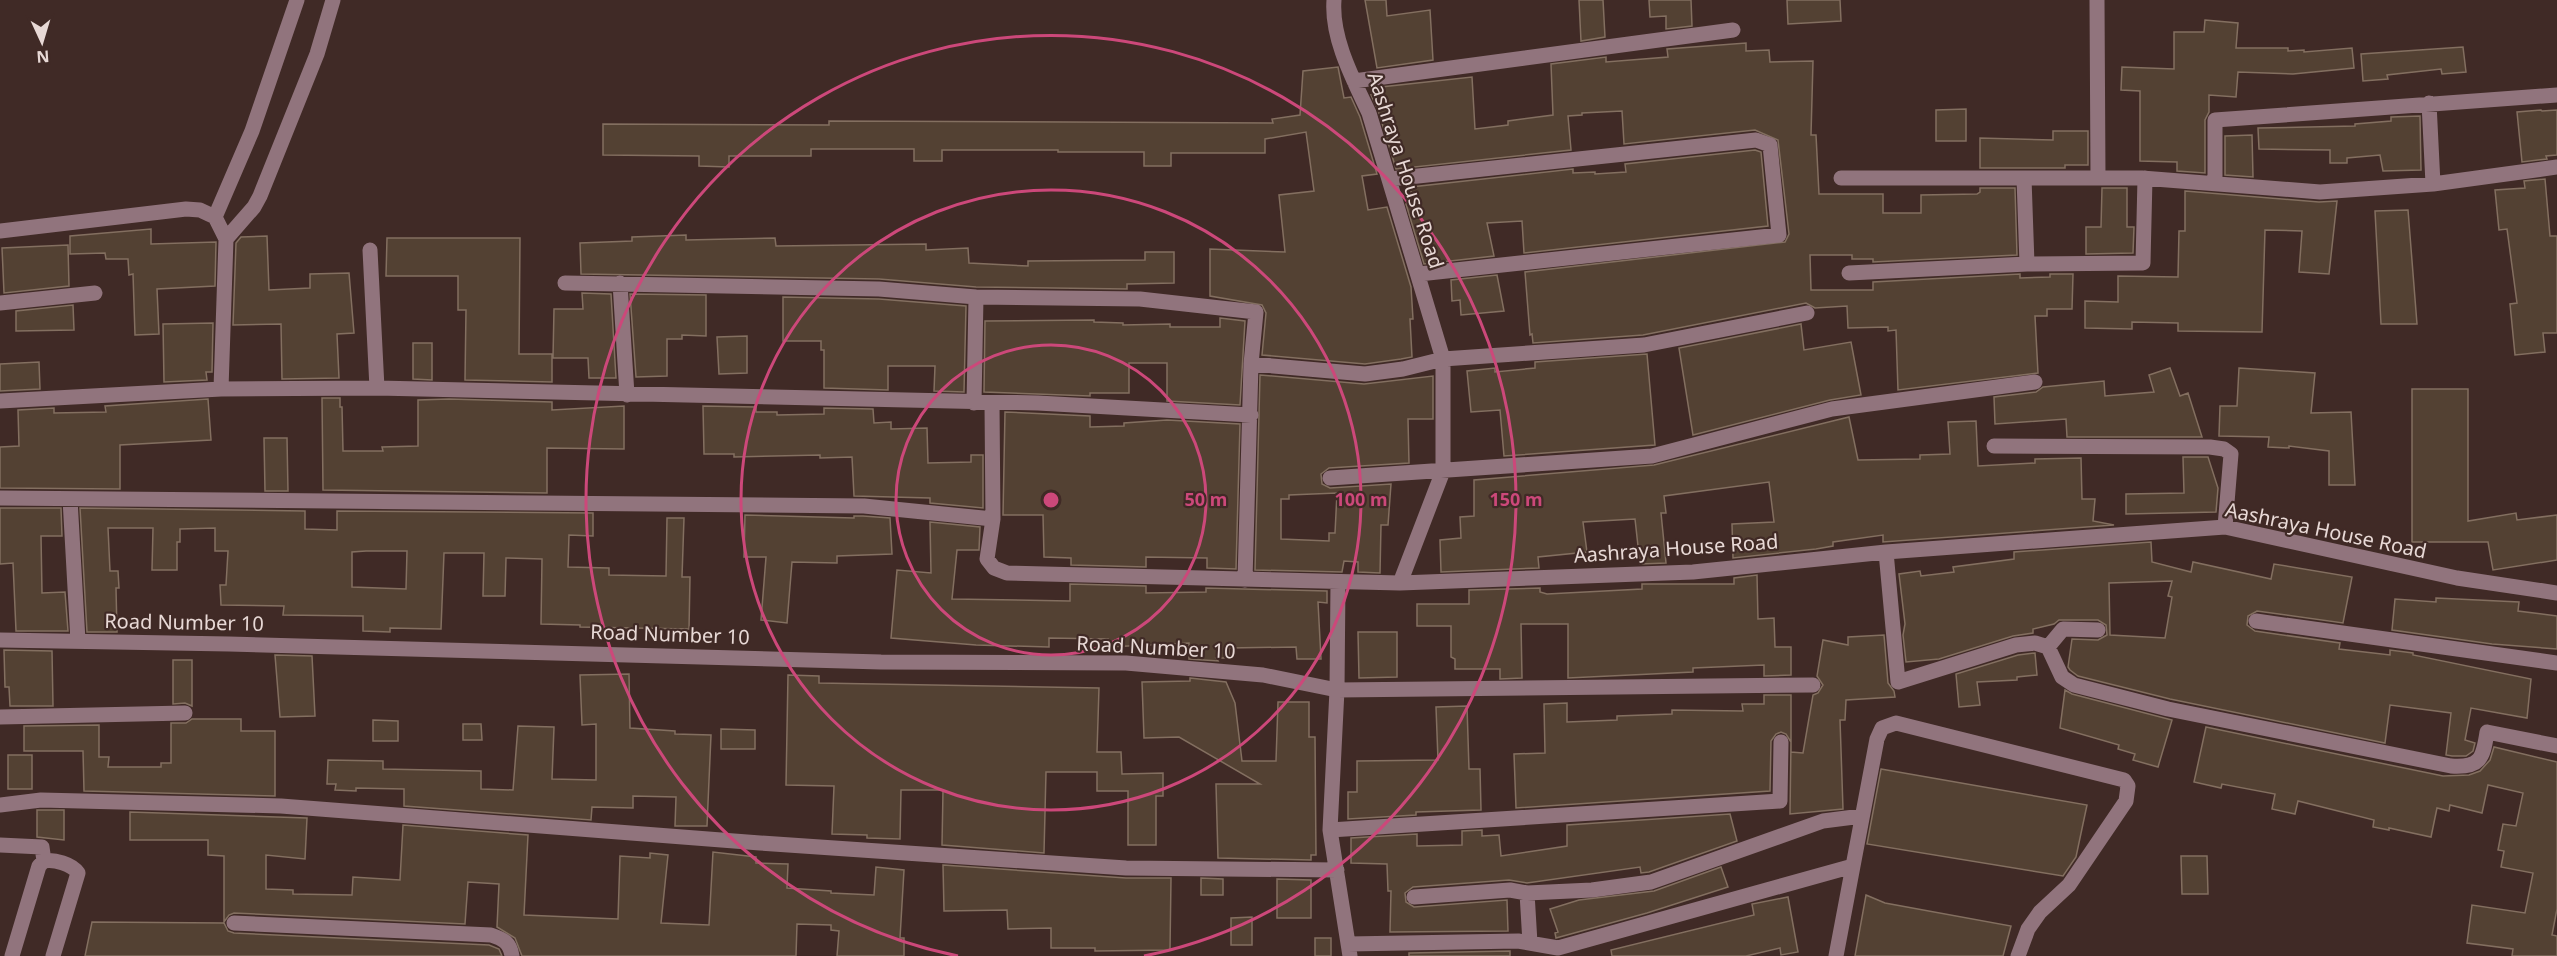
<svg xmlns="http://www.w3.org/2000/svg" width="2557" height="956" viewBox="0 0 2557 956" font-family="'Noto Sans',sans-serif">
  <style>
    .building { fill: #534133; stroke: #836f60; stroke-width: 1.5; fill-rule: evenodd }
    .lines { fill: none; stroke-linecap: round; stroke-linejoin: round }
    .minor { stroke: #91747d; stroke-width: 15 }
    .ring { fill: none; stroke: #cc487a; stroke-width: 3 }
    .labels { text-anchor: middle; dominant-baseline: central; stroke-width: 4.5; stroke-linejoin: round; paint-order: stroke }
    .street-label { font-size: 20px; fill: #e8d9d6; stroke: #402a26 }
    .centre { fill: #cc487a; stroke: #402a26; stroke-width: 3 }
    .ring-label { font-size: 18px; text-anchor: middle; font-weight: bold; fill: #cc487a; stroke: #402a26; stroke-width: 4.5; stroke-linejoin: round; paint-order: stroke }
  </style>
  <rect width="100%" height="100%" fill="#402a26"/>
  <path class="building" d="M1365 0H1386L1387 16 1430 10 1433 60 1377 68Z
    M1579 0H1603L1605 37 1581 41Z
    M1649 0H1691L1692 26 1666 29V16L1650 17Z
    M1787 0H1840L1841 21 1788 24Z
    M2205 20 2238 23 2236 48H2288V51L2304 50V52L2352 48 2354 68 2293 74 2238 72 2236 97 2209 95V112L2205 120V173L2177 171V162L2140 161V91L2121 90 2122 67 2174 69V32H2204Z
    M1746 43V51L1769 50 1770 62 1813 61 1811 135H1816L1819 194H1883V213H1921V195L1977 194 1980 192V188H2015L2017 255 1873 262V259H1852V255H1810L1811 290H1873V282L2020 274V278L2050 277V274H2073L2072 309H2047V316H2035L2038 373 1898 390 1896 330 1888 331V327L1848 328 1847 306 1815 308 1806 303 1643 335 1533 343 1532 334 1530 335 1525 272 1785 242 1789 234 1778 140 1755 130 1624 144 1622 111 1582 113V115L1568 116 1571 150 1396 169 1378 110 1371 95 1382 94 1381 87 1472 77 1475 129 1508 125V121L1553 115 1551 64 1606 57V62L1668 57 1667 49Z
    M2463 47 2466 72 2442 74 2441 69 2387 75 2388 79 2363 81 2361 54Z
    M1338 67 1344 98 1351 97 1360 117 1377 174 1362 176 1368 210 1387 207 1411 287 1413 319H1410L1412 357 1401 359 1365 364 1262 355 1266 313 1262 305 1210 296V249L1285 252 1279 195 1314 191 1306 132 1265 139V153H1171V166H1144V152H1058V150H942V161H914V149H811V156H729V167L699 166V156L603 155V124L829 125V121L1273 123 1272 119 1300 115 1303 71Z
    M1966 109V141H1936V110Z
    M2541 110 2542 111 2557 110V155L2546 156 2547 159 2522 162 2517 112Z
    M2420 116 2421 170 2383 171 2380 155 2347 158V163H2330V150L2259 149 2258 128 2355 126V124L2391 121V117Z
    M2053 131H2088V165H2065V168H1980V138L2053 140Z
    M2252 135 2253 177 2225 175V136Z
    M1755 150 1761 152 1768 226 1524 253 1522 221 1487 223 1494 256 1424 264 1406 204 1411 203V187L1573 169V173L1595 172V174L1626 172 1625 164Z
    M2545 179 2550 236H2557V333H2543L2545 352 2515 355 2510 304 2517 303 2507 229 2499 230 2495 190 2525 188 2524 181Z
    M2102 188H2127V227H2134L2133 253 2086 254V227H2101Z
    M2185 191 2319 202 2337 201 2329 274 2299 272 2302 231 2265 230 2262 332 2178 331V323L2132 322V329L2085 328V301L2118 302V276L2178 277 2179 231H2185Z
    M2408 210 2417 324H2381L2375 211Z
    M151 229V244L216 242 215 286 157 289 159 334 135 335 133 274 129 275 128 259H106L105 253 70 254V236Z
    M686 235V240L775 238 776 246 926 244V250L968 248 969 263 1028 266V261L1145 260V252H1174V283L1127 284V289L976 287 879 279 581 274 580 243 632 241V237Z
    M267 236 269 290 310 288V274L349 273 354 333 337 334 339 378 282 379 281 324 233 325 236 243 241 237Z
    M387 238H520L519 354H552V382L465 380 466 310H458V276H386Z
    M68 245 69 286 4 293 2 248Z
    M1497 275 1504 311 1461 315 1460 300 1452 301 1451 280Z
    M582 293 611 294 616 378H589L588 358H553L554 309H583Z
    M630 294 706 295V336L682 335V339H667V376L636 377Z
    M783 297 879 299 966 306 964 392 934 391 935 366H888V390L824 388V350H821V341H783Z
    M73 305 74 330 16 331V311Z
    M1220 318 1245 321 1240 405 1167 401V363H1129V393H1090V396L984 392 985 321 1094 320V322L1123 323V325L1170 324V327H1220Z
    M213 323 212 372H206L207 380 164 382 163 324Z
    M1801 324 1804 350 1851 342 1861 395 1830 400 1693 435 1679 348Z
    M747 336V373L719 374 717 337Z
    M413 343H432V380L413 379Z
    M1647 354 1655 445 1504 456 1500 410 1471 412 1467 371 1495 368V372L1535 368V362Z
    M39 362 40 389 0 391V364Z
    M2170 368 2180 396 2188 393 2202 437H2067L2066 419 1995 424 1994 397 2036 392 2043 387 2104 381 2105 396 2154 392 2149 375Z
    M2239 368 2315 373 2311 413 2351 412 2355 485H2329V451L2289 446V448L2268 447 2269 437 2219 436 2220 406H2237Z
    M1260 375 1364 384 1433 376V419H1408L1409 463 1329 468 1321 474 1322 484 1330 488 1391 484 1388 525H1381L1380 573 1358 572V562L1344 561 1342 572 1255 570ZM1337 493 1335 533H1329V541L1281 539V499H1289V495Z
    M2412 389H2468V521L2516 513 2517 520 2557 515V560L2493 570 2488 542H2412Z
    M322 398H340V407H342L343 451H383L382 447 418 446V400L449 399 552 402V410L624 406V449L547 448V493L323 490Z
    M208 399 211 440 120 445V489L0 488V447L19 446 18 410 54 408V413L106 412 105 406Z
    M703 406 756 407V412H777V415L824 414V408L873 409 874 423 891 422V429L927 428 928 463 971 462V455H983V508L930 503V498L854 496 852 457 820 458V455L734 457V454H704Z
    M1005 412 1090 416V427L1124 426V423L1167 420 1240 424 1236 569 1207 568V558L1146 557V567L1071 565V558L1044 557 1043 515H1003Z
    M1849 417 1858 460 1920 459V455L1950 454 1948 422 1976 421 1978 466 2035 463V459L2081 458 2082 499H2095L2093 521 2114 525 1883 542V535L1833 542V546L1816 549 1733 558 1732 524 1774 522 1769 482 1664 496 1666 513H1661L1666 563 1640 564 1635 519 1583 522 1587 552 1538 557 1539 568 1441 572 1440 540 1461 538 1460 517 1474 516V480L1654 465Z
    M264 438H287L288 491H265Z
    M2183 457H2208L2218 488 2216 512 2126 514V494L2184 493Z
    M0 508H61L62 536H41L42 593 65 592 68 631H16L13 563 0 564Z
    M80 508 305 511V529L337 530V511L593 513V536L569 535 568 567 609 568V575L666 576 667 518H684L682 577H690L689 629 580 627V625L541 624 542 559 506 558 505 596H483L484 553H444L441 629 390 628V632L363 631V616L283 615 284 606 221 605 220 585H226L228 551H215V528L180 529V542H177V570H152L153 528H108L110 571H118L119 588H116L117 632H87ZM366 551H407L406 589 352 587V552Z
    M745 515 854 518V516H863L890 518 892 554 837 556V563L792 562 787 623 761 620 766 557H744Z
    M930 522 980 527 979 550H957L952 599 1070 601V584L1146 586V593L1206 592V588L1327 591V603L1318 602 1321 659H1297L1296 647 1229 648V658H1216L1218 661 1189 659V643L1108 647V639L1049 638V647L976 645 891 638 897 570 931 573Z
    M2151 542 2152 562 2191 572 2193 562 2271 579 2274 564 2352 577 2343 623 2257 611 2248 616 2247 625 2255 631 2340 643 2339 649 2390 655V650L2413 653V655L2531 679 2527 718 2471 708 2465 740 2475 743 2473 751 2466 756H2452L2446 755 2451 713 2390 705 2385 743 2170 699 2078 676 2070 670 2068 667 2072 639 2098 640 2107 635 2106 625 2098 620H2059L2054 624 2033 629V633L2013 636 1939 659 1906 662 1903 635 1905 624 1899 574 1920 571 1921 576 1954 572 1953 567 2014 559V552ZM2172 581 2168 596 2172 597 2165 638 2110 635 2109 583Z
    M1757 575 1758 619 1774 618 1775 647H1791V675L1764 676V665L1693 668V672L1568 678V624H1521L1522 678 1500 679V669H1455V659L1451 657V626H1417V604H1469V590L1540 588V592L1547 594 1642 589V584H1734V578Z
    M2436 598 2519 602 2518 611 2557 616V649L2492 644 2392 630 2395 599 2436 602Z
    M1358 632H1397V677L1359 678Z
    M1884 635 1888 683 1894 691 1895 697 1846 700 1845 720H1840L1843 809 1790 814 1791 742 1786 734 1781 732 1776 734 1771 741 1770 791 1516 808 1514 754 1545 753 1544 704 1567 703V722L1617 720V716L1672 714V710L1743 711 1742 704H1764V695H1791V752L1803 753 1813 695 1818 693 1823 685 1817 676 1823 640 1848 645V637Z
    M4 650 52 651 53 706H10L9 687H5Z
    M2035 653 2037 675 2017 677V680L1977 682 1980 705 1959 707 1956 674 2018 655Z
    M275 655 312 656 315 716 280 717Z
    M173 660H192V706L185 703 173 704Z
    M629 674 630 728 675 731V734L711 735 707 826H675L676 797 633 796V808L592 807 591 820 404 806V789L356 788V791L335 790 336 784H327L328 760 383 761V769L481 771V789L513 790 518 726 554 727 552 779 596 780V724L582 725 580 675Z
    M788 675 819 676V683L1099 688 1097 752H1121L1122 774 1163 773V796H1156V845H1128V791H1097V772H1046L1044 853 942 845 943 790H901L900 839 867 838V835L832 834 834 786 786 785Z
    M1190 678 1226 682 1235 703 1242 761H1276L1278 702H1309V737H1315L1316 855H1311V860L1218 858 1216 784H1260L1179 737 1144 738 1142 682 1190 681Z
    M2065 690 2072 694 2172 720 2158 767 2133 760 2135 754 2118 749 2119 745 2060 728Z
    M1467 706 1469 769H1480L1481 810 1416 812V815L1348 819V792H1357V761L1438 760 1436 707Z
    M192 719H241V731H275V796L84 791 83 751H24V726L99 725V757H109L108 767H161V763H171V723H186Z
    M373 720 398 721V741H373Z
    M463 724H481L482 740H463Z
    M2206 727 2443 776 2469 775 2480 771 2490 760 2494 747 2557 762V909L2552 935 2557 936V956H2512L2513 949 2467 943 2472 905 2525 913 2533 873 2501 867 2504 851 2498 850 2503 824 2516 826 2523 793 2488 785 2482 813 2450 805 2449 811 2437 808 2431 837 2389 828V830L2373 827 2374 820 2298 801 2295 814 2272 809 2275 794 2222 784 2221 788 2194 782Z
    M721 729 755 730V749H721Z
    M8 755H32V789H8Z
    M1881 769 2087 805 2076 857 2063 876 1867 844Z
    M37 810H64V840L37 837Z
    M130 812 307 818 305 859 266 855V889L293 890V894L352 895 353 877 400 880 403 825 528 835 524 915 618 919 620 856 650 858V853L668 855 661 923 709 925 713 852 756 857V863L788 864 787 888 831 891V893L874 895 876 867 904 870 900 938H904V956H837L839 931 831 930V925L797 924 796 956H522L515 938 497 927 499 884 468 882 465 924 234 913 229 915 224 922V856L208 855V840H130Z
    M1730 814 1737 841 1649 872 1641 873 1640 867 1527 883 1509 880 1413 887 1405 893 1406 902 1414 907 1507 900 1508 931 1390 932 1391 891H1388L1387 864 1351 863V838L1417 834V846L1462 845V831L1482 830V836L1499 835 1501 856 1567 846V825Z
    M2181 856H2207L2208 894H2182Z
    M943 865 1126 878H1171L1170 950 1095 951V948H1051V928L1008 929 1007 910 944 911Z
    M1721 867 1728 887 1647 913 1556 938 1555 933 1558 932 1550 909 1579 900 1654 891Z
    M1201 878 1223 879V895H1201Z
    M1277 879 1311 880V918H1277Z
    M1866 895 1885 903 2011 926 2003 956H1855Z
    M1788 897 1798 952 1781 955 1780 948 1746 956H1612L1611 950 1754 915 1752 904Z
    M1252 917V945H1231V918Z
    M92 922 224 923 228 931 234 933 489 945 499 949 502 956H85Z
    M1315 938H1331V956H1315Z
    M1510 951V956H1409V953Z"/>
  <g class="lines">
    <path class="minor" d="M1334 0C1331 38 1353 79 1369 113L1443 359V471L1400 583
      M2097 0 2098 178
      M1354 81 1733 30
      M2429 103 2433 184
      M1841 178H2142L2320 192 2433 184 2557 167
      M2024 178 2027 264
      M1390 179 1756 140 1770 145 1779 235 1419 274
      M2215 184V120L2557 95
      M215 217 252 131 297 0
      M0 231 186 209 200 210 215 217 226 239 221 389
      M226 239 254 207 260 196 317 54 333 0
      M370 250 377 388
      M1849 273 2027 264 2143 263 2145 178
      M565 283 879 289 976 297 1140 299 1256 312 1251 364 1245 580
      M620 283 627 395
      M0 303 95 293
      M1251 364 1365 374 1403 369 1443 359 1644 345 1807 313
      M0 401 221 389 377 388 1038 403 1251 415
      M974 403 976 297
      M992 404 993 519
      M1994 446 2210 447 2224 449 2231 454 2225 527
      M1330 478 1652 456 1832 409 2035 382
      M0 498 864 506 993 519 987 559 994 568 1007 573 1400 583 1693 572 1886 552 2225 527 2457 578 2557 593
      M70 499 78 641
      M1886 552 1898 682 2016 645 2035 643 2048 647 2062 677 2074 685 2168 709 2451 766C2480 768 2483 759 2487 732L2557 746
      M1338 582 1337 690 1330 830 1350 956
      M2256 621 2557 663
      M0 640 229 644 881 662 1126 663 1263 675 1337 690 1813 685
      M2048 647 2063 629 2098 630
      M0 717 185 713
      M0 805 41 800 281 806 760 843 1126 868 1337 870
      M1330 830 1780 801 1781 742
      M0 845 42 847 44 861
      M1527 893 1530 943
      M1414 897 1510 890 1527 893 1592 890 1651 882 1823 821 1862 816
      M234 923 491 935C503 939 510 942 512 956
      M1348 944 1518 941 1558 948 1853 866
      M12 956 39 866 44 861C54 859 72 864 78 873L53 956
      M1836 956 1877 739 1882 728 1896 723 2124 780 2128 786 2126 801 2069 885 2040 912 2028 929 2018 956"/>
  </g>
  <g class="ring">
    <circle cx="1051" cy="500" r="155"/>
    <circle cx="1051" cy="500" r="310"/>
    <path d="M958 956A465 465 0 1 1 1144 956"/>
  </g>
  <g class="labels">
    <g class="street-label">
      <text transform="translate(1406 170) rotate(72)">Aashraya House Road</text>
      <text transform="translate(2326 530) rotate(12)">Aashraya House Road</text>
      <text transform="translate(1676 548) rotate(-4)">Aashraya House Road</text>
      <text transform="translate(184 622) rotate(1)">Road Number 10</text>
      <text transform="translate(670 634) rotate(2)">Road Number 10</text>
      <text transform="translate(1156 647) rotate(3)">Road Number 10</text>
    </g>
  </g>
  <circle cx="1051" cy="500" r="9" class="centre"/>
  <g class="ring-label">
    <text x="1206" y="506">50 m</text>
    <text x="1361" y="506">100 m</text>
    <text x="1516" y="506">150 m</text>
  </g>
  <g transform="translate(42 42) rotate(176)" stroke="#402a26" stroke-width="4.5" paint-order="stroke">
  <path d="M0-4.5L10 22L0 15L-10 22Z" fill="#e8d9d6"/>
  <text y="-9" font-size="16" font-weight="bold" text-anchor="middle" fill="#e8d9d6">N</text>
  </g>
</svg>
